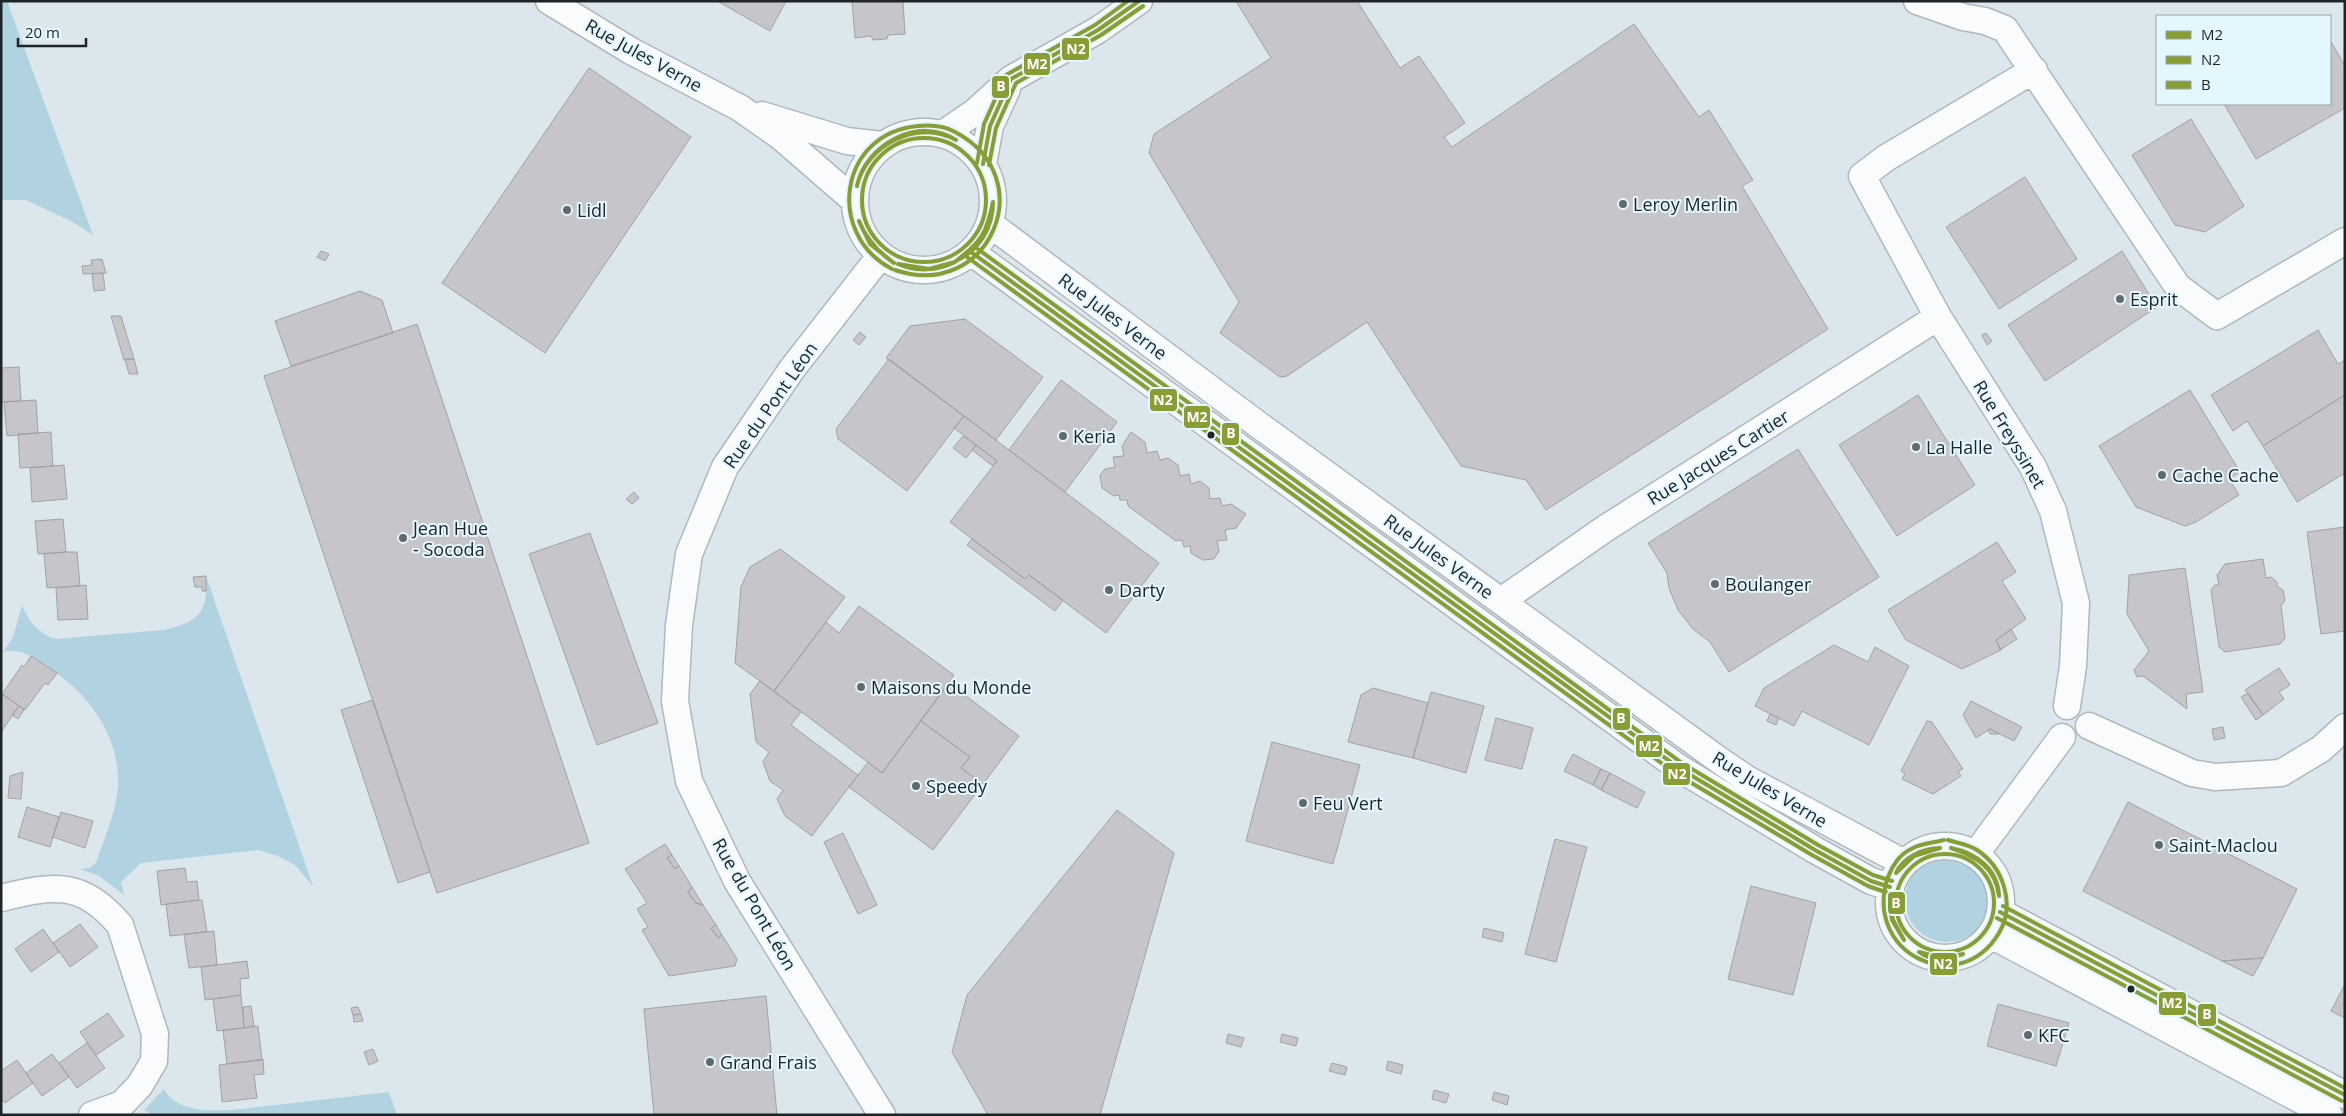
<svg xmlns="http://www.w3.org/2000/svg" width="2346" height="1116" viewBox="0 0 2346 1116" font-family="'Open Sans',sans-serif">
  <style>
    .green { fill: #b1d3e1 }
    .building { fill: #c6c6ca; stroke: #a0a2a6 }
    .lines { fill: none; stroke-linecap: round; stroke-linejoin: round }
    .minor-casing { stroke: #aeb8bd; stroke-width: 29 }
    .minor { stroke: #fafbfc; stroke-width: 26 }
    .bus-1-casing { stroke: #e4f7ff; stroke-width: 8 }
    .bus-2-casing { stroke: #e4f7ff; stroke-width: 8 }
    .bus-3-casing { stroke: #e4f7ff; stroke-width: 8 }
    .bus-1 { stroke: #889d34; stroke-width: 4 }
    .bus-2 { stroke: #889d34; stroke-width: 4 }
    .bus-3 { stroke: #889d34; stroke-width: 4 }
    .poi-dot { fill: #60696e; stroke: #e4f7ff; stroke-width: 2 }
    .bus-dot { fill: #1d2529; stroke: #e4f7ff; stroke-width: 2 }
    .labels { text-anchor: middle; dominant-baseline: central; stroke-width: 4; stroke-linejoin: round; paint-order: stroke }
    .street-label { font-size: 18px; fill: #1d2529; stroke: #e4f7ff }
    .poi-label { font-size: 18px; fill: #1d2529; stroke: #e4f7ff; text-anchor: start }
    .line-badge { stroke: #e4f7ff; stroke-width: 2 }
    .badge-label { font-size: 14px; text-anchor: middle; font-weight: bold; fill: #fff }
  </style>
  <rect width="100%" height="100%" fill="#dbe7ed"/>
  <path class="green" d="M1 1H7L93 235 71 221 26 200H1Z
    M206 576 313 886 295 865 278 856 258 850 141 863 121 882 124 895 99 876 80 869 89 868 96 863C105 836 120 804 118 775 115 729 87 694 51 669 36 659 22 647 3 652L13 637 22 605C29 622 37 632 55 639L164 630C199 621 208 614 206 576Z
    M1905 900a42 42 0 1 1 84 0a42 42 0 1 1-84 0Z
    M164 1089C176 1112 209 1111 232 1110L389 1092 397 1115H153L144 1110Z"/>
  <path class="building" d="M717 1H786L770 31Z
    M852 1H903L905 34 888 35 887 39 873 40 871 36 855 38Z
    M1236 1H1357L1400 68 1419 56 1465 123 1444 137 1452 147 1634 24 1699 117 1709 110 1753 180 1742 186 1828 329 1546 510 1526 480 1461 466 1367 322 1287 376 1280 377 1220 333 1239 302 1149 153 1154 134 1271 58Z
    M2330 40 2345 66V108L2256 159 2224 104H2330Z
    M589 68 691 137 545 353 442 283Z
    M2191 119 2244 206 2205 232 2175 225 2132 155Z
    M2025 177 2077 259 1999 309 1946 227Z
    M321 251 329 254 325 261 317 257Z
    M2122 251 2157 307 2045 381 2008 325Z
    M102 259 106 273 83 274 82 266 92 265 91 260Z
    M103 273 105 290 94 291 92 274Z
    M360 291 382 300 393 333 291 366 275 321Z
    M111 316H121L134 359 124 360Z
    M965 319 1043 377 996 440 886 358 910 326Z
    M417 324 589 843 437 893 264 376Z
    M2318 330 2338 364 2345 360V395L2263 446 2247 421 2233 431 2211 395Z
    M860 332 866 337 859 345 853 340Z
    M1986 333 1992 341 1987 345 1982 335Z
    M125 359H134L138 374H129Z
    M889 359 964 416 907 491 838 439 836 429Z
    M19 367 21 401 1 402V368Z
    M1061 380 1117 422 1065 492 1009 450Z
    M2190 390 2240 472 2229 479 2239 495 2196 522 2185 526 2136 507 2099 446Z
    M1918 395 1975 485 1897 536 1839 445Z
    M2345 395V473L2297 502 2263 446Z
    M36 400 38 433 7 436 4 402Z
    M964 416 1159 563 1106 633 1029 575 1025 579 950 522 997 461 954 428Z
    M51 432 53 466 20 468 18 434Z
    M1131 432 1145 442 1147 453 1157 451 1160 460 1168 458 1178 465 1180 476 1189 474 1191 484 1200 481 1209 488 1210 499 1220 498 1222 506 1231 504 1246 514 1236 528 1225 530 1227 540 1217 541 1219 551 1214 559 1203 560 1191 553 1190 546 1184 547 1182 540 1176 541 1128 506 1127 500H1120L1119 495 1114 496 1102 488 1100 475 1105 469 1115 467 1113 457 1124 456 1122 446Z
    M963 436 976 445 966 458 953 448Z
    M976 445 997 461 993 466 972 450Z
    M1798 449 1879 577 1729 672 1710 642 1693 629 1678 610 1669 588 1667 573 1648 543Z
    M64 465 67 499 32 502 30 468Z
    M634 492 639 498 632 504 626 499Z
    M63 519 66 552 38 554 35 521Z
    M2345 527V631L2321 634 2307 532Z
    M590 533 658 723 597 745 529 554Z
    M972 539 1025 579 1029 575 1063 600 1055 611 967 545Z
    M1997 542 2016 572 2002 581 2026 619 1996 640 2001 650 1962 669 1906 640 1888 610Z
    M780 549 845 597 774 691 735 663 741 587 750 567Z
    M66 552H77L80 586 47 588 44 554Z
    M2263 559 2266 578 2271 577 2277 582V586L2283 590 2285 600 2281 606 2285 638 2280 644 2225 652 2219 647 2211 590 2215 585H2219L2217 575 2225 564Z
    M2185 568 2203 692 2186 694 2187 709 2143 676 2137 677 2134 670 2149 651 2127 614 2129 575Z
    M206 576V591H202V587H195L193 577Z
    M86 585 88 619 58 620 56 588Z
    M859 606 954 675 882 773 774 691 826 622 839 633Z
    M2011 629 2017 639 2000 650 1996 640Z
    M1834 645 1868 662 1875 647 1909 666 1869 745 1802 711 1794 726 1755 706 1764 688Z
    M31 656 57 673 48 685 45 683 25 710 2 694 22 665 24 667Z
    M2279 668 2290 685 2279 692 2284 699 2263 715 2245 690Z
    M760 681 801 712 791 725 858 775 812 836 785 816 777 799 783 790 770 781 763 762 769 752 756 742 750 694Z
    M949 683 1019 736 983 784 961 768 970 757 921 721Z
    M1373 688 1428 703 1413 758 1348 742 1361 695Z
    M1431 692 1484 706 1466 773 1413 758Z
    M1 693 19 706 1 732Z
    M2248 693 2263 715 2256 720 2241 697Z
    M373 700 430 872 398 883 341 710Z
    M1971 701 2022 727 2014 741 1990 729 1976 738 1963 715Z
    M19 706 24 710 18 719 12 715Z
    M1770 714 1779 718 1776 725 1767 721Z
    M1496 718 1533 728 1522 769 1485 760Z
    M921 721 970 757 961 768 983 784 933 850 849 787 868 762 882 773Z
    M1927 721 1932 722 1963 769 1958 771 1961 776 1933 794 1902 779 1905 774 1901 771Z
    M2223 727 2225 738 2214 740 2212 729Z
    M1990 729 1999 734H1990L1988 730Z
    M1272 742 1360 765 1333 864 1246 841Z
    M1573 754 1601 769 1593 785 1564 771Z
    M1601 769 1610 773 1601 790 1593 785Z
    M23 772 21 799 8 798 10 776Z
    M1610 773 1645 792 1637 808 1601 790Z
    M2128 802 2297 889 2263 958 2222 961 2083 891Z
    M27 807 59 817 50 847 18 837Z
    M1117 810 1174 853 1100 1115H988L952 1052 967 995Z
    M61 812 93 821 85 848 53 837Z
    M843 833 877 905 858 914 824 842Z
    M1555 839 1587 847 1556 962 1525 954Z
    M665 844 672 855 667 858 675 869 679 866 692 887 688 892 696 903 703 905 716 925 711 928 718 938 722 935 737 959 735 966 669 976 642 930 648 927 637 909 647 903 625 869Z
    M672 855 679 866 675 869 667 858Z
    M185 868 187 882 197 881 199 900 161 905 157 871Z
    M1751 886 1816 903 1793 995 1728 979Z
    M692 887 703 905 696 903 688 892Z
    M199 900H202L207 932 170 936 166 904Z
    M80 924 98 947 70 967 53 943Z
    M716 925 722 935 718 938 711 928Z
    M1484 928 1504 933 1502 942 1482 937Z
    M43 929 59 952 31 972 15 949Z
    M214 931 217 965 189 968 184 934Z
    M2263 958 2253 976 2222 961Z
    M247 961 249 978 240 979 241 995 205 1000 201 967Z
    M2345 984V1018L2331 1011Z
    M241 995 244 1028 217 1031 213 999Z
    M766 996 777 1115H654L644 1009Z
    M1998 1004 2069 1023 2056 1066 1987 1046Z
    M251 1006 254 1026 244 1028 243 1007Z
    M358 1007 361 1014 353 1015 351 1008Z
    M108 1013 124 1036 96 1055 80 1032Z
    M361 1014 363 1021 354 1022 353 1015Z
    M258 1026 262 1060 227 1064 223 1030Z
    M1228 1034 1244 1038 1241 1047 1226 1043Z
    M1282 1034 1298 1038 1296 1046 1280 1042Z
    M87 1043 105 1068 77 1088 59 1063Z
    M373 1049 378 1061 369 1065 364 1052Z
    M52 1054 69 1077 42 1096 26 1073Z
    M263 1059 264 1074 254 1075 257 1098 222 1102 219 1065Z
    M17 1060 33 1083 5 1103 1 1098V1071Z
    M1388 1061 1403 1065 1401 1074 1386 1070Z
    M1332 1063 1347 1067 1345 1075 1329 1071Z
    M1434 1090 1449 1094 1446 1103 1432 1099Z
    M1494 1092 1509 1096 1507 1105 1492 1100Z"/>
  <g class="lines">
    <g class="minor-casing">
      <path id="minor" d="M549 1 631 51 740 108 780 136 855 201
        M1917 1 1963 17 1985 21 2005 29 2178 287 2217 316 2345 241
        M2034 70 1886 158 1862 176 1938 317 2033 467 2053 511 2076 603 2073 666 2067 706
        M762 115 847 141 882 145
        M855 201a69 69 0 1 1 138 0a69 69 0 1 1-138 0Z
        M943 134 975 112 1011 79 1098 30 1139 1
        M983 164 990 126 1007 89
        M990 224 1256 423 1719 760 1747 779 1904 863
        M971 252 1679 768 1815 850 1871 881 1890 887
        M881 255 792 369 725 467 689 554 679 625 675 701 689 781 737 881 882 1115
        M1501 601 1606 528 1938 317
        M2089 726 2192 773 2215 777 2281 773 2321 749 2345 727
        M1889 902a56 56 0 1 1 112 0a56 56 0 1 1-112 0Z
        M1975 855 2062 737
        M1 898C54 885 82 880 120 925L155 1034 154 1061 140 1085 122 1104 92 1115
        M2000 912 2345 1095
        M1991 935 2329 1115"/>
    </g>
    <use href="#minor" class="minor"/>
    <g class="bus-1-casing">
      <path id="bus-1" d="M983 164 990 126 1011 79 1098 30 1139 1
        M857 186C865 145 919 115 956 140
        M857 186C866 145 918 118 956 140
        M859 221C866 239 878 252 894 263
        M859 221 870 244 894 263
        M971 252 1679 768 1815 850 1871 881 1890 887
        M956 261C981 242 987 233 993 202
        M956 261C979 250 993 228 993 202
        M898 264 929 269 955 262
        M898 264C916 272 937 271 955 262
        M1951 848C1976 853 1998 869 1999 896
        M1951 848C1976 856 1996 868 1999 896
        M1896 873C1903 857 1924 848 1940 848
        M1896 873 1914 856 1940 848
        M1889 898 1893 920 1904 940
        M1889 898 1892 920 1904 940
        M2000 912 2345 1095
        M1919 952 1942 958 1963 954
        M1919 952C1932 962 1949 959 1963 954"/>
    </g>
    <g class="bus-2-casing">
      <path id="bus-2" d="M989 165 996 128 1016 83 1101 35 1143 6
        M967 257 1675 773 1812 855 1868 886 1888 893
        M892 269C825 234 839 133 918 126 930 125 945 126 955 132 1043 178 989 302 895 270
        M1944 840C1933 843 1922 843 1911 849 1900 854 1892 866 1888 877 1862 953 1959 1000 1999 933 2016 904 2003 867 1977 850 1968 844 1957 843 1948 840
        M1997 918 2342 1101"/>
    </g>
    <g class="bus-3-casing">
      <path id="bus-3" d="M862 200a62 62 0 1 1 124 0a62 62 0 1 1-124 0Z
        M977 163 984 124 1006 75 1095 25 1128 1
        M975 247 1682 763 1818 845 1873 875 1892 881
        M1896 903a49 49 0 1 1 98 0a49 49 0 1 1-98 0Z
        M2003 906 2345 1088"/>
    </g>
    <use href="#bus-1" class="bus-1"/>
    <use href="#bus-2" class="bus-2"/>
    <use href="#bus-3" class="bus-3"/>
  </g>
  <g class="poi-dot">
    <circle cx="1623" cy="204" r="5"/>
    <circle cx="567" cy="210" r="5"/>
    <circle cx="2120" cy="299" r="5"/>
    <circle cx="1063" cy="436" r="5"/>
    <circle cx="1916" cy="447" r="5"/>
    <circle cx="2162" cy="475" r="5"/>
    <circle cx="403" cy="538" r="5"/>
    <circle cx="1715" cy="584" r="5"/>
    <circle cx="1109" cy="590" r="5"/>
    <circle cx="861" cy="687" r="5"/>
    <circle cx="916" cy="786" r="5"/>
    <circle cx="1303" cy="803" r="5"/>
    <circle cx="2159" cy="845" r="5"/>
    <circle cx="2028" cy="1035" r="5"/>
    <circle cx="710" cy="1062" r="5"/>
  </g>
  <g class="bus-dot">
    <circle cx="1211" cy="435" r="4.5"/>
    <circle cx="2131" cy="989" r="4.5"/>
  </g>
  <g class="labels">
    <g class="street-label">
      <text transform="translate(644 55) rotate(29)">Rue Jules Verne</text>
      <text transform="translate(1113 316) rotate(37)">Rue Jules Verne</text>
      <text transform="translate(770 405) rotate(-55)">Rue du Pont Léon</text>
      <text transform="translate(2010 434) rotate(59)">Rue Freyssinet</text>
      <text transform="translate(1718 457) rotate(-32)">Rue Jacques Cartier</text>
      <text transform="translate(1439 556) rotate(36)">Rue Jules Verne</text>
      <text transform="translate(1770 789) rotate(31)">Rue Jules Verne</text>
      <text transform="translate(755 904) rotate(60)">Rue du Pont Léon</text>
    </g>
    <g class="poi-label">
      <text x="1633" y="204">Leroy Merlin</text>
      <text x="577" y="210">Lidl</text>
      <text x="2130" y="299">Esprit</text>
      <text x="1073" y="436">Keria</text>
      <text x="1926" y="447">La Halle</text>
      <text x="2172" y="475">Cache Cache</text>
      <text x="413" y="528">Jean Hue<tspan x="413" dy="21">- Socoda</tspan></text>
      <text x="1725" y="584">Boulanger</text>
      <text x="1119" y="590">Darty</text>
      <text x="871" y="687">Maisons du Monde</text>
      <text x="926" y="786">Speedy</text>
      <text x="1313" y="803">Feu Vert</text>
      <text x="2169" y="845">Saint-Maclou</text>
      <text x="2038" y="1035">KFC</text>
      <text x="720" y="1062">Grand Frais</text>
    </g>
  </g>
  <g class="line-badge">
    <rect x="1061" y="37" width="29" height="24" rx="5" fill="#889d34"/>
    <rect x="1023" y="52" width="28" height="24" rx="5" fill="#889d34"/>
    <rect x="991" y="75" width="19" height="24" rx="5" fill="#889d34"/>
    <rect x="1149" y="388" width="29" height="24" rx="5" fill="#889d34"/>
    <rect x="1183" y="405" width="28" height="24" rx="5" fill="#889d34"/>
    <rect x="1221" y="422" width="19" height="24" rx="5" fill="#889d34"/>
    <rect x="1612" y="707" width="19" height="24" rx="5" fill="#889d34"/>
    <rect x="1635" y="734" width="28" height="24" rx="5" fill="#889d34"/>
    <rect x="1662" y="762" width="29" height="24" rx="5" fill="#889d34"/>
    <rect x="1887" y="891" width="19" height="24" rx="5" fill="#889d34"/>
    <rect x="1929" y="952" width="29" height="24" rx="5" fill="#889d34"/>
    <rect x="2158" y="991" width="29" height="25" rx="5" fill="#889d34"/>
    <rect x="2197" y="1003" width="20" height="24" rx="5" fill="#889d34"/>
  </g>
  <g class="badge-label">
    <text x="1076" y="54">N2</text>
    <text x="1037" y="69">M2</text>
    <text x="1001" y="91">B</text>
    <text x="1163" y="405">N2</text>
    <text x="1197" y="422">M2</text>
    <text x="1231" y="438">B</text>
    <text x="1621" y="723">B</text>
    <text x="1649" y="751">M2</text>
    <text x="1677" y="779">N2</text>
    <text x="1896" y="908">B</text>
    <text x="1943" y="969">N2</text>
    <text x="2172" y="1008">M2</text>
    <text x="2207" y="1019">B</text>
  </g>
  <rect width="2346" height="1116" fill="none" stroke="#1d2529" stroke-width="5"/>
  <rect x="2156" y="15" width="175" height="90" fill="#e4f7ff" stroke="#94a3a9"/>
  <rect x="2166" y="31" width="25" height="8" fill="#889d34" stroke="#94a3a9"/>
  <text x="2201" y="40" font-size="15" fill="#1d2529">M2</text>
  <rect x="2166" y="56" width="25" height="8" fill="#889d34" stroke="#94a3a9"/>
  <text x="2201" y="65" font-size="15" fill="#1d2529">N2</text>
  <rect x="2166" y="81" width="25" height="8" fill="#889d34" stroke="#94a3a9"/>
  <text x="2201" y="90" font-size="15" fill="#1d2529">B</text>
  <path d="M18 38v8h68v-8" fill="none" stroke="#1d2529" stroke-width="2.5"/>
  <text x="25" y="38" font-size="15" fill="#1d2529" stroke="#e4f7ff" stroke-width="4" paint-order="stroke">20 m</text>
</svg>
